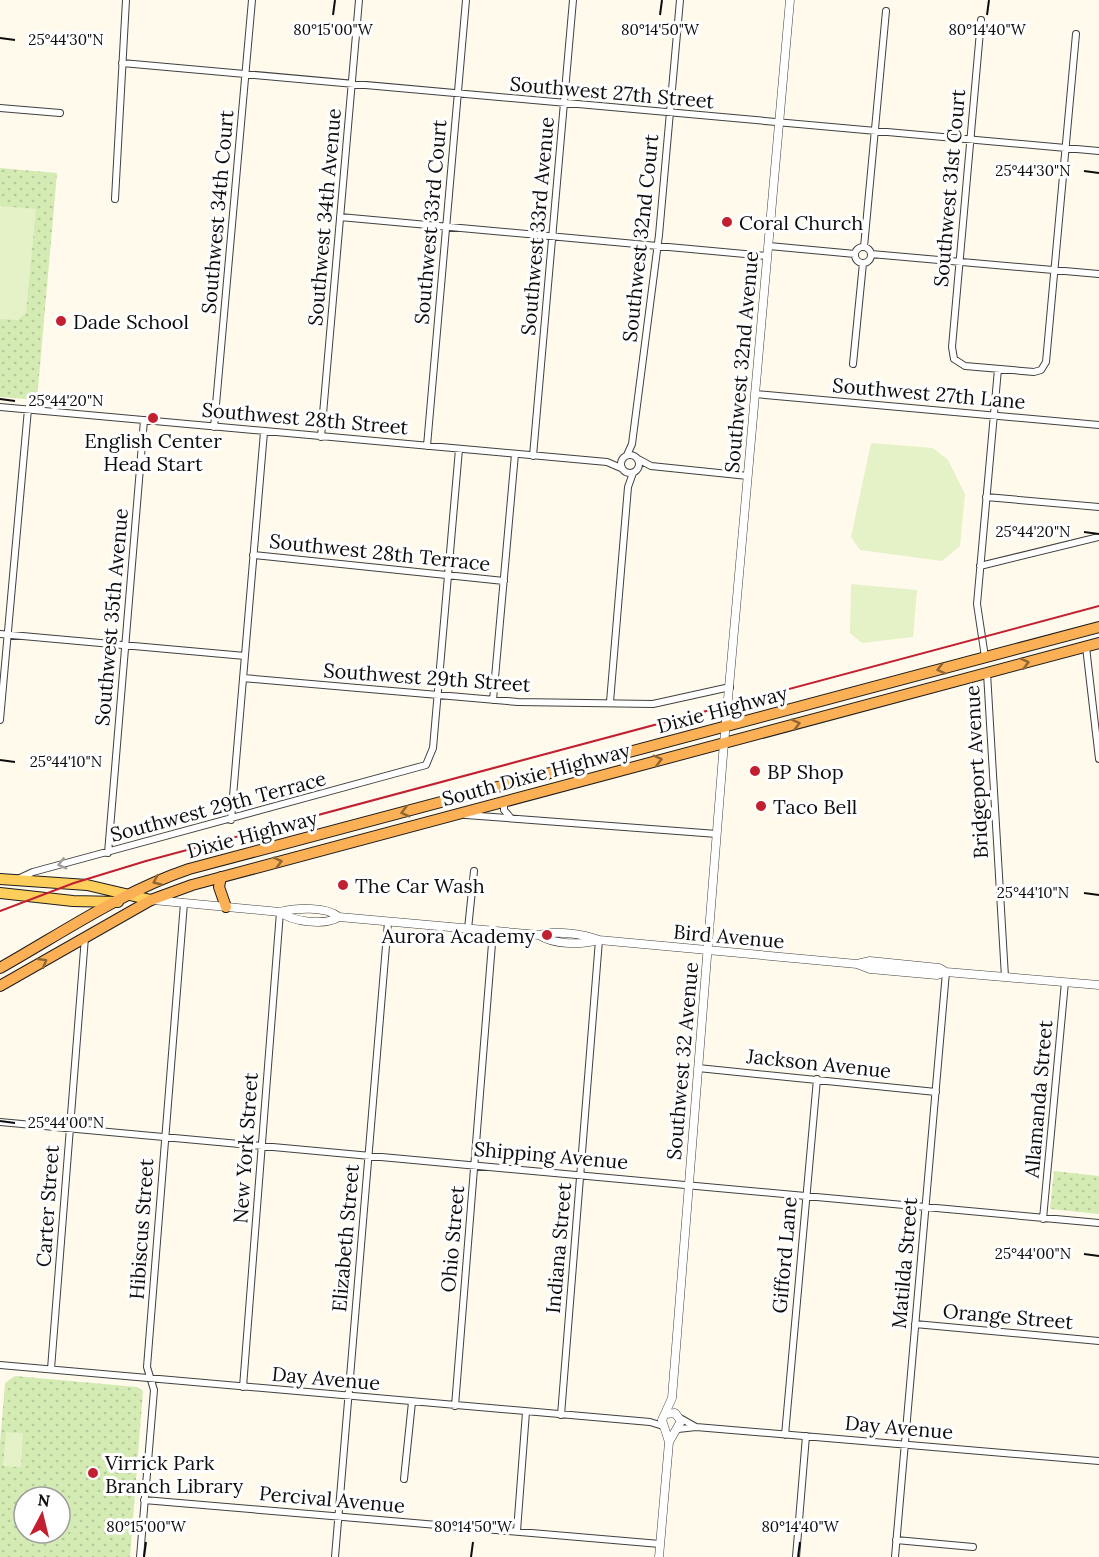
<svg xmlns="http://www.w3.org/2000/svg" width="1099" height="1557" viewBox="0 0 1099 1557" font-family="Lora,serif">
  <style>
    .grass { fill: url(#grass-dots); fill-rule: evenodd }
    .pitch { fill: #e5f2c7 }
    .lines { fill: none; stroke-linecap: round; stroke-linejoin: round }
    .minor-casing { stroke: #404040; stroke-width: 8 }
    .tertiary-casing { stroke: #404040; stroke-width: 9 }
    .primary-casing { stroke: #1e1e1e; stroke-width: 12 }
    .trunk-casing { stroke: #1e1e1e; stroke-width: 12 }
    .minor { stroke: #fff; stroke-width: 6 }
    .tertiary { stroke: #fff; stroke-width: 8 }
    .primary { stroke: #fece5d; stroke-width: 10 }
    .trunk { stroke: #fcb056; stroke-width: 10 }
    .rail { stroke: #c21f30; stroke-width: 2 }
    .oneway { stroke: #906735 }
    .oneway2 { stroke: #9e9e9e }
    .ticks { fill: none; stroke: #0d0d0d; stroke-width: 2 }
    .poi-dot { fill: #c21f30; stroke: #fff; stroke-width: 2 }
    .labels { text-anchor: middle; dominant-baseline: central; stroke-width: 6; stroke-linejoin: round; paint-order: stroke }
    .street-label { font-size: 20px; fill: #0d0d0d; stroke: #fff }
    .poi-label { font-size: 20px; fill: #0d0d0d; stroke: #fff; text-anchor: start }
    .ticks-label { font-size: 15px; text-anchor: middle; fill: #0d0d0d; stroke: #fff; stroke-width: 6; stroke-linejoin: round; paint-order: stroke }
  </style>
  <defs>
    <pattern id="grass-dots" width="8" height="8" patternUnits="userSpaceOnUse" patternTransform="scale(1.5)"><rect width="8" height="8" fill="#d4ebb4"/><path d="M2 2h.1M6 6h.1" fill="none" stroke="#b5c89a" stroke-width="1.8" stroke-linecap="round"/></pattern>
  </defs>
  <rect width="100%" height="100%" fill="#fffaec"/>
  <path class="grass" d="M0 168 57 173 37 400 0 397Z
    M1054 1171 1099 1176V1214L1050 1209Z
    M15 1376 137 1387 143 1391 130 1557H0V1443L5 1383ZM24 1497H60V1533H24Z"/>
  <path class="pitch" d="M0 206 36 209 26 313 18 320 0 319Z
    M871 443 933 448 948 460 965 494 960 546 942 561 860 550 851 537Z
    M851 584 917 590 913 637 862 643 850 633Z
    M6 1432 23 1433 21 1467 3 1466Z"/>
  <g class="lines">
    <g class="minor-casing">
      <path id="minor" d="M981 20 952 347 954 359 965 366 1034 372 1041 370 1046 362 1076 34
        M122 63 1099 151
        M0 108 60 113
        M115 199 126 0
        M340 217 767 256
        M769 246 855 254
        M855 255a8 8 0 1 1 16 0a8 8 0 1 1-16 0Z
        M864 247 886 11
        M871 254 1099 274
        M853 364 863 263
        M755 394 1099 425
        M0 407 607 462 621 468
        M214 427 252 0
        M321 437 359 0
        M427 446 466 0
        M621 464a9 9 0 1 1 18 0a9 9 0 1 1-18 0Z
        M627 455 632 444 659 235 680 0
        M533 456 573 0
        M638 459 651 466 748 476
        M986 497 1099 507
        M253 555 504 581
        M980 566 1099 537
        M0 634 245 656
        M1086 647 1099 759
        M985 657 977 604 998 369
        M987 673 1005 977
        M243 678 518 702 653 704 730 687
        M493 700 515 454
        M610 702 628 487 633 473
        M0 720 28 409
        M504 802V810L510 817
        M466 815 717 834
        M231 820 264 432
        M108 853 144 420
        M20 878 33 872 426 765 433 748 459 449
        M468 929 474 871
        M698 1068 936 1092
        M0 1122 1099 1223
        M1043 1219 1065 982
        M915 1324 1099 1341
        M0 1365 650 1422 663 1426
        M51 1369 85 937
        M243 1387 280 912
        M455 1406 493 931
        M561 1415 599 940
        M680 1418 696 1427
        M678 1429 696 1427 1099 1461
        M785 1435 817 1079
        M404 1479 412 1402
        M144 1500 660 1544
        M517 1531 526 1412
        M896 1540 973 1547
        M140 1557 154 1390 147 1367 184 903
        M335 1557 388 922
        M796 1557 806 1436
        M895 1557 946 972"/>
    </g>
    <g class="tertiary-casing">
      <path id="tertiary" d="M153 900 280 912C296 908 326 906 339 917L539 935C556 930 583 934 599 940L857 964 870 969 937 975 946 972 1099 985
        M280 912C293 922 325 926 339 917
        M539 935C554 945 582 945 599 940
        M857 964 870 961 939 968 946 972
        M666 1414 675 1413 681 1421 669 1442
        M659 1557 669 1442 662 1420 672 1398 723 755 790 0"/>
    </g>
    <g class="primary-casing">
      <path id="primary" d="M0 879 87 885 151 900
        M0 893 73 901 118 902"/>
    </g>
    <g class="trunk-casing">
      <path id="trunk" d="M221 877 219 887 226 907
        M0 968C62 933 121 892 189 869L1099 627
        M0 986 151 900 192 885 1099 643"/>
    </g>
    <use href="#minor" class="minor"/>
    <use href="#tertiary" class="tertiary"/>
    <use href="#primary" class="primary"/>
    <use href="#trunk" class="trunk"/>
    <path class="rail" d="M0 911 74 883 146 861 1099 606"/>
  </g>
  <defs><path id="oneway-chevron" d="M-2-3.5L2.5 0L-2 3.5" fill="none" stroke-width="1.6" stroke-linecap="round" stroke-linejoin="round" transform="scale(1.5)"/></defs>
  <g class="oneway">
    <use href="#oneway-chevron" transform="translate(1025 663) rotate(-15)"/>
    <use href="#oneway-chevron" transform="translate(941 669) rotate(165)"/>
    <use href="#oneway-chevron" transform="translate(796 724) rotate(-15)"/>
    <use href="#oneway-chevron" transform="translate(658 760) rotate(-15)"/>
    <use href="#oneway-chevron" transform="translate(405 812) rotate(165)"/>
    <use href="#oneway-chevron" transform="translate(278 862) rotate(-15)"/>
    <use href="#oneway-chevron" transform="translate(157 881) rotate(157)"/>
    <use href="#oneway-chevron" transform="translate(43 962) rotate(-30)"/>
  </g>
  <use class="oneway2" href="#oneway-chevron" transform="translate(62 864) rotate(166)"/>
  <path class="ticks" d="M333 15 335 0M660 15 662 0M987 15 989 0M0 38 15 40M1084 171 1099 173M0 399 15 401M1084 532 1099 534M0 760 15 762M1084 893 1099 895M0 1121 15 1123M1084 1254 1099 1256M144 1557 146 1542M471 1557 473 1542M798 1557 800 1542"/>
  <g class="poi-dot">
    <circle cx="727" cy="222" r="6"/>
    <circle cx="61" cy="321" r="6"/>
    <circle cx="153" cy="418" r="6"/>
    <circle cx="755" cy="771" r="6"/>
    <circle cx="761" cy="806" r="6"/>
    <circle cx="343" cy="885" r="6"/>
    <circle cx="547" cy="935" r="6"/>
    <circle cx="93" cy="1473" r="6"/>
  </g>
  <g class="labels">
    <g class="street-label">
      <text transform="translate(612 92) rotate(5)">Southwest 27th Street</text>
      <text transform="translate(949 188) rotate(-85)">Southwest 31st Court</text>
      <text transform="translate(217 212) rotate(-85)">Southwest 34th Court</text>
      <text transform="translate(324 217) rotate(-85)">Southwest 34th Avenue</text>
      <text transform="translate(430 222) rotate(-85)">Southwest 33rd Court</text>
      <text transform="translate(537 226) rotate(-85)">Southwest 33rd Avenue</text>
      <text transform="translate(640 238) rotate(-84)">Southwest 32nd Court</text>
      <text transform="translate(741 362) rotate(-85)">Southwest 32nd Avenue</text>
      <text transform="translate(929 393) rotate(5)">Southwest 27th Lane</text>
      <text transform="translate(305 418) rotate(5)">Southwest 28th Street</text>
      <text transform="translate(380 552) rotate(6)">Southwest 28th Terrace</text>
      <text transform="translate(111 617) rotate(-85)">Southwest 35th Avenue</text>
      <text transform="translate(427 677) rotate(4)">Southwest 29th Street</text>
      <text transform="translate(722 709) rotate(-15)">Dixie Highway</text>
      <text transform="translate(976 772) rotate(-93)">Bridgeport Avenue</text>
      <text transform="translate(536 774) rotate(-15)">South Dixie Highway</text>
      <text transform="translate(218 806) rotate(-15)">Southwest 29th Terrace</text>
      <text transform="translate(252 834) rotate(-15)">Dixie Highway</text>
      <text transform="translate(729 936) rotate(5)">Bird Avenue</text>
      <text transform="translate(682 1061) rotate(-85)">Southwest 32 Avenue</text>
      <text transform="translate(819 1063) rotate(6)">Jackson Avenue</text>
      <text transform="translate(1038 1099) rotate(-85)">Allamanda Street</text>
      <text transform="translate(245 1148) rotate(-86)">New York Street</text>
      <text transform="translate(551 1155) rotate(5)">Shipping Avenue</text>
      <text transform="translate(47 1206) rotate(-86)">Carter Street</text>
      <text transform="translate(141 1229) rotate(-86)">Hibiscus Street</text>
      <text transform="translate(345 1238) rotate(-85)">Elizabeth Street</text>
      <text transform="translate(452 1239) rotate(-85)">Ohio Street</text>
      <text transform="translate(558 1248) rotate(-85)">Indiana Street</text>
      <text transform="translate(784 1255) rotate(-85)">Gifford Lane</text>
      <text transform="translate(904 1263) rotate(-85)">Matilda Street</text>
      <text transform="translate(1008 1316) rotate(5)">Orange Street</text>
      <text transform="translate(326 1378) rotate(5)">Day Avenue</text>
      <text transform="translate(899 1427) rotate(5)">Day Avenue</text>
      <text transform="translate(332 1499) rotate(5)">Percival Avenue</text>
    </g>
    <g class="poi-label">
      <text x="739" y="222">Coral Church</text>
      <text x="73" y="321">Dade School</text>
      <text x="153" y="440" text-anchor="middle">English Center<tspan x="153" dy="23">Head Start</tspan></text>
      <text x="767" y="771">BP Shop</text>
      <text x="773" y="806">Taco Bell</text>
      <text x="355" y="885">The Car Wash</text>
      <text x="535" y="935" text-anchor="end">Aurora Academy</text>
      <text x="105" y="1462">Virrick Park<tspan x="105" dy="23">Branch Library</tspan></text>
    </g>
  </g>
  <g class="ticks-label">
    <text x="333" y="35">80°15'00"W</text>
    <text x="660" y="35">80°14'50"W</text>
    <text x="987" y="35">80°14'40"W</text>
    <text x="66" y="45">25°44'30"N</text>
    <text x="1033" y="176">25°44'30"N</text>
    <text x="66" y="406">25°44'20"N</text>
    <text x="1033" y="537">25°44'20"N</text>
    <text x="66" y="767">25°44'10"N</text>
    <text x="1033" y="898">25°44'10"N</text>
    <text x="66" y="1128">25°44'00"N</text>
    <text x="1033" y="1259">25°44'00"N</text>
    <text x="146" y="1532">80°15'00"W</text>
    <text x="473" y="1532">80°14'50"W</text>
    <text x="800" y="1532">80°14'40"W</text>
  </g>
  <g transform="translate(42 1515) rotate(7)"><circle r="28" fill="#ffffff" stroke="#9e9e9e" stroke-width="1.5"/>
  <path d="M0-4.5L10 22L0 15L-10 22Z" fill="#c21f30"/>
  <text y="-9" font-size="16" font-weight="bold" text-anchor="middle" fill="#0d0d0d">N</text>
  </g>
</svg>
